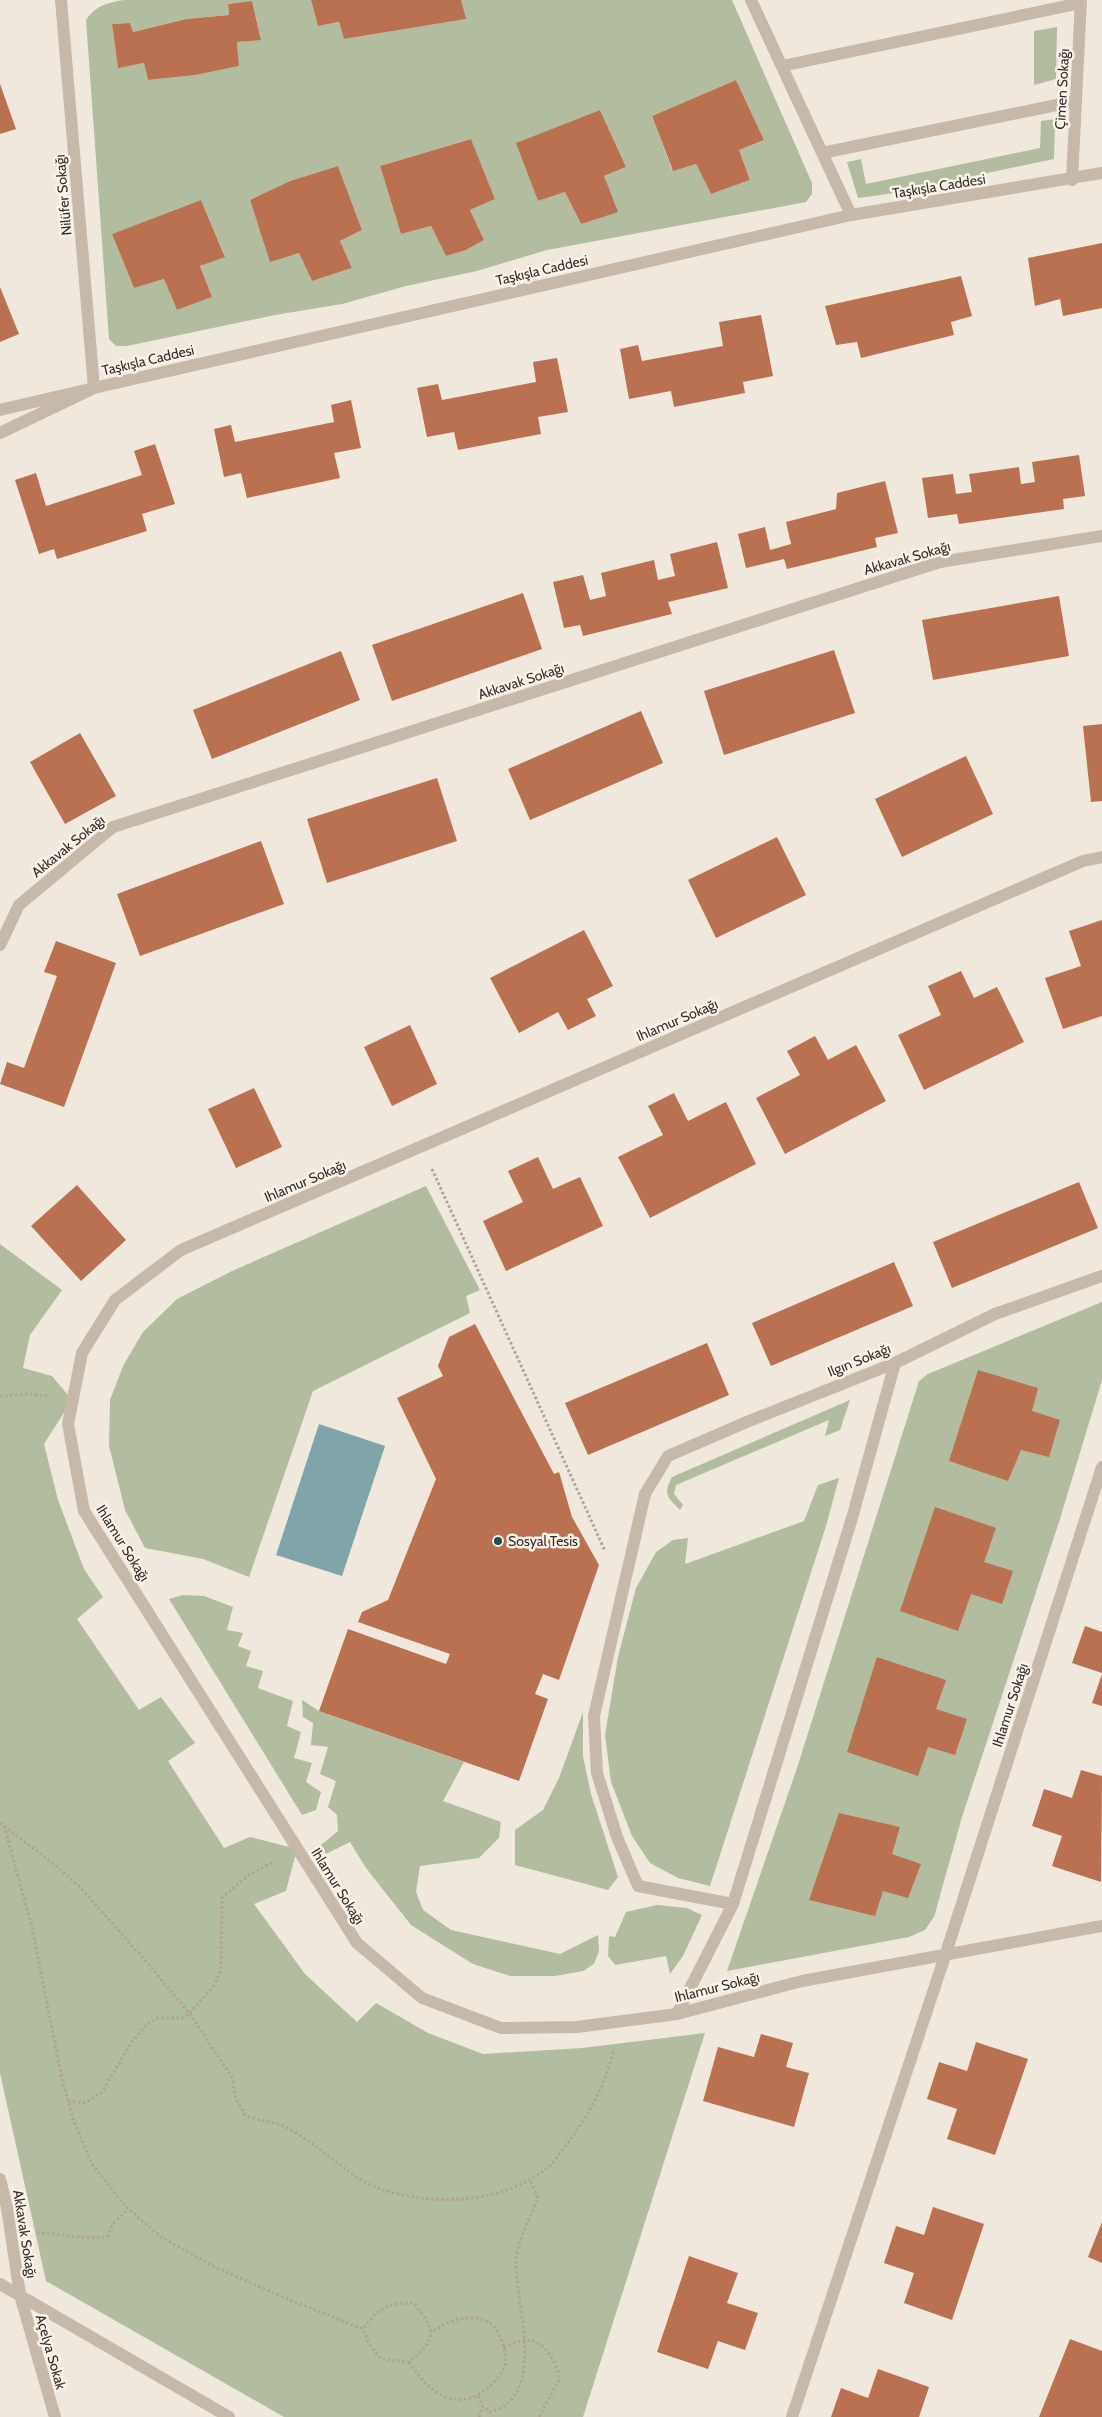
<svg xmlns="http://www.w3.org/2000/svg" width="1102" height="2417" viewBox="0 0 1102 2417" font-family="Cabin,sans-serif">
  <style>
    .green { fill: #b1bd9e; fill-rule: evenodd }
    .water { fill: #7fa5aa }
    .building { fill: #ba7151 }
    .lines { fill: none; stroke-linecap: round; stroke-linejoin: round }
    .path { stroke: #b2a395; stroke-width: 3; stroke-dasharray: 2.5 2.5; stroke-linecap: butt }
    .service { stroke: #c7b9aa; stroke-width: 12 }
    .minor { stroke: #c7b9aa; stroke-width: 12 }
    .poi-dot { fill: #224c52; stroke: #f8f2e9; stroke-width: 2 }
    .labels { text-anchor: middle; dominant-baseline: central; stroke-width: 5; stroke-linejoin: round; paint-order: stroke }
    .street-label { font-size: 14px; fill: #352d29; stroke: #f8f2e9 }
    .poi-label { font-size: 14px; fill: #352d29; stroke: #f8f2e9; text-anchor: start }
  </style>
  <rect width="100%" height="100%" fill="#f0e8dd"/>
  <path class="green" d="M124 0H311L318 26 339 22 344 39 465 19 461 0H732L812 183V194L806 202 547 250 477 271 406 286 342 304 275 315 127 346H116L109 339 86 20C96 5 108 3 124 0ZM252 1 261 39 237 42 239 66 196 75 148 80 144 63 118 67 112 24 130 23 133 32 185 19 229 15 228 4ZM736 80 764 140 739 150 750 180 711 194 696 164 672 170 652 116ZM600 110 626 167 604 176 598 217 581 224 565 192 538 201 517 143ZM471 139 495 199 470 210 484 240 466 250 446 256 431 226 401 234 380 166ZM338 166 362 230 340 241 352 268 312 281 299 253 270 261 250 200 290 181ZM201 200 225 256 200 266 212 297 177 310 164 279 134 288 112 234Z
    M1057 27 1056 79 1034 85V31Z
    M1055 119 1054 159 888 194 858 198 847 162 861 159 866 184 1040 148 1041 121Z
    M426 1186 480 1290 466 1296 470 1313 313 1391 249 1577 203 1559 145 1548 125 1510 109 1446 110 1400 123 1366 143 1332 177 1299 232 1271Z
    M0 1244 62 1290 30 1335 23 1368 52 1376 72 1400 44 1444 58 1500 84 1569 103 1597 77 1619 139 1710 161 1697 195 1743 168 1761 224 1848 250 1837 297 1849 286 1891 254 1904 305 1974 357 2022 376 2003 428 2033 483 2054 582 2048 705 2033 583 2417H284L46 2281 0 2073Z
    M1102 1302V1380L1059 1522 962 1817 934 1917 925 1930 909 1937 727 1971 797 1768 919 1381 928 1374Z
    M850 1400 840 1430 825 1436 829 1420 676 1485 674 1494 683 1505 680 1510C667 1497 663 1494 672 1477Z
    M839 1478 826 1526 710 1886 678 1878 650 1863 632 1836 611 1782 605 1735 618 1657 636 1588 656 1552 673 1540 688 1538 685 1564 804 1521 818 1485Z
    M183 1595 204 1596 233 1607 227 1630 243 1633 238 1646 251 1651 246 1666 263 1671 258 1688 293 1701 287 1726 301 1732 294 1758 312 1763 306 1782 321 1792 316 1810 302 1815 169 1599Z
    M302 1700 319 1711 464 1762 443 1801 501 1822 499 1838 479 1858 420 1866 416 1892 423 1910 451 1930 560 1954 598 1935 599 1951 594 1964 583 1971 555 1976H510L473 1964 411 1925 366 1868 350 1842 326 1854 321 1845 338 1831 337 1815 328 1807 336 1781 320 1774 328 1747 311 1745 313 1723 303 1717Z
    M583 1712V1756L591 1794 618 1877 608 1890 515 1865V1830L543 1810 559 1778Z
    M657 1905 687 1908 702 1915 683 1956 670 1974 666 1956 615 1965 608 1956 609 1936 615 1937 626 1912Z"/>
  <path class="water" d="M319 1424 385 1446 342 1576 276 1555Z"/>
  <path class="building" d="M311 0H461L466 19 344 39 339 22 318 26Z
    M252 1 261 40 237 42 239 66 196 75 148 80 144 63 118 68 112 24 130 23 133 32 186 19 229 15 228 4Z
    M736 80 764 140 739 150 750 180 711 194 696 164 673 171 652 116Z
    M0 84 16 129 0 134Z
    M600 110 626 167 604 176 618 212 581 224 565 192 538 201 516 143Z
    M471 139 495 199 470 210 484 240 466 250 446 256 431 226 401 234 380 166Z
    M338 166 362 230 340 241 352 268 312 281 299 253 270 262 250 200 290 181Z
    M201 200 225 257 200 266 212 297 177 310 164 279 134 288 112 234Z
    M1102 243V308L1063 316 1060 299 1035 306 1028 258Z
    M961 276 972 316 951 322 954 335 861 358 857 342 836 345 825 306Z
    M0 287 19 334 0 342Z
    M761 315 773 376 743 382 745 393 674 407 671 391 629 399 620 349 638 345 642 361 723 346 719 322Z
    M557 358 568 412 538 417 541 434 458 450 454 432 427 437 417 388 438 384 442 400 536 382 533 362Z
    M351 400 361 448 334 453 340 478 247 498 241 473 224 477 214 429 231 425 235 442 334 422 331 405Z
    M155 444 175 504 142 514 147 531 57 559 54 549 39 554 15 480 36 473 46 506 142 475 134 451Z
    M1079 455 1085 496 1063 499 1064 509 959 524 957 514 928 518 922 478 953 474 956 494 972 492 969 474 1019 467 1021 484 1035 482 1032 462Z
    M885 481 898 533 875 538 877 547 787 569 784 559 746 568 738 534 765 527 770 550 791 544 786 522 836 509 837 493Z
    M717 542 728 588 668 602 672 614 583 636 580 625 564 628 553 582 583 575 590 600 606 596 601 573 654 560 658 580 675 576 670 554Z
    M523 593 542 649 392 701 372 645Z
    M1059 596 1069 656 933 680 922 620Z
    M834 650 855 713 724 755 704 691Z
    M341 651 360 700 212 759 193 710Z
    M641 711 663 763 530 820 508 769Z
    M1102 724V801L1091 802 1083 726Z
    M80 733 116 796 65 824 30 762Z
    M966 756 993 814 902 857 875 799Z
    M437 778 457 841 327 883 307 819Z
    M777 837 806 895 716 938 688 880Z
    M261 841 284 904 140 956 117 894Z
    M1102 920V1016L1063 1029 1045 978 1081 966 1069 931Z
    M584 930 613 986 587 999 596 1016 568 1030 558 1012 519 1033 490 978Z
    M56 941 116 963 64 1107 0 1084 7 1062 24 1068 57 976 44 972Z
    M961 971 974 998 997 987 1024 1042 924 1090 898 1035 941 1015 928 986Z
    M410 1025 437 1084 392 1106 364 1047Z
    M815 1036 828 1060 856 1045 886 1101 785 1154 756 1098 800 1075 787 1051Z
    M254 1088 282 1147 236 1168 208 1109Z
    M674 1093 688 1121 726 1102 756 1164 650 1218 618 1157 663 1135 648 1106Z
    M538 1157 553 1189 580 1177 603 1226 506 1271 483 1221 523 1202 508 1171Z
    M1079 1182 1098 1228 952 1288 933 1242Z
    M77 1185 126 1240 81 1281 31 1226Z
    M894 1262 913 1306 771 1366 752 1323Z
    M475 1324 554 1474 559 1472 572 1517 599 1565 559 1680 543 1674 535 1694 548 1699 519 1781 319 1711 348 1629 446 1664 450 1654 358 1622 362 1612 388 1600 436 1479 397 1398 443 1376 438 1366 449 1337Z
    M707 1343 729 1395 588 1455 565 1403Z
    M978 1370 1038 1388 1032 1411 1060 1420 1049 1457 1021 1450 1008 1481 949 1461Z
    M935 1507 996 1528 984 1562 1013 1571 1002 1604 971 1594 958 1631 900 1611Z
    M1085 1626 1102 1632V1673L1072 1663Z
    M877 1657 946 1680 936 1709 967 1719 955 1755 928 1747 918 1776 847 1752Z
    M1102 1674V1706L1092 1703Z
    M1081 1770 1102 1776 1101 1882 1052 1866 1062 1836 1032 1826 1044 1789 1072 1798Z
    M839 1813 900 1827 892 1854 921 1864 908 1898 883 1891 875 1916 809 1900Z
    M761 2034 793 2043 786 2067 809 2073 794 2127 703 2101 718 2047 754 2057Z
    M976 2042 1028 2059 995 2155 947 2139 957 2109 927 2099 939 2062 967 2071Z
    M933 2207 984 2224 952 2320 904 2303 914 2273 884 2263 896 2226 924 2235Z
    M1102 2222V2263L1088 2257Z
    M689 2256 738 2273 727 2303 758 2313 745 2350 718 2341 708 2369 657 2352Z
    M1070 2339 1102 2351V2417H1039Z
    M878 2369 929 2387 919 2417H831L841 2388 868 2398Z"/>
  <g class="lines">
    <path class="path" d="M432 1169 605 1551
      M0 1396 29 1394 47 1396
      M0 1823 49 1860 81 1888 151 1967 192 2017 232 2077 236 2099 245 2115C256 2120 267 2121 278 2124 288 2127 299 2135 308 2141 334 2158 355 2182 387 2191 438 2206 502 2203 546 2169 552 2165 556 2158 561 2152 585 2122 605 2087 614 2049
      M4 1826 32 1927 62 2079 73 2119 92 2164 124 2205 161 2237 213 2266 285 2298 363 2329 369 2344 381 2359 409 2362C437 2340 437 2329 413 2303 388 2303 377 2308 363 2329
      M68 2101 85 2103 102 2092 131 2043 147 2024 158 2018H182L189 2014 213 1987 221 1971 222 1898 249 1875 275 1861
      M37 2233C62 2233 84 2241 108 2236L113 2224 128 2209
      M504 2348C510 2345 517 2341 523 2340 545 2338 555 2362 560 2378L539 2417
      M409 2362C428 2392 456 2415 489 2387 495 2382 505 2370 506 2362 506 2354 504 2346 501 2339 490 2307 452 2316 431 2333
      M478 2396 483 2407 490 2412C494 2410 501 2409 504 2406 543 2378 515 2301 516 2260 517 2243 531 2215 538 2199L530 2179
      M479 2417 483 2407"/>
    <path class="service" d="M751 0 851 215
      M782 66 1081 3
      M822 153 1076 101
      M645 1494 594 1716 597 1773 617 1837 638 1886 733 1904
      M677 2014 733 1904 852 1518 895 1363"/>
    <path class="minor" d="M1072 180 1081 0
      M0 410 94 388 61 0
      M0 433 94 388 851 215 1102 173
      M1102 857 1083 861 181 1250 115 1300 82 1353 68 1424 84 1511 357 1943 422 1998 501 2028 577 2027 677 2014 802 1981 1102 1926
      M0 945 19 905 113 827 940 562 1102 536
      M645 1494 668 1456 749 1421 895 1363 995 1314 1102 1276
      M0 2179 7 2208 20 2295 55 2417
      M0 2284 229 2417
      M792 2417 946 1953 1102 1467"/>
  </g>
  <circle class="poi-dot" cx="498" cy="1541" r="5"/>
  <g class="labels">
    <g class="street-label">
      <text transform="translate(1062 89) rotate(-87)">Çimen Sokağı</text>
      <text transform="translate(939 186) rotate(-9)">Taşkışla Caddesi</text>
      <text transform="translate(63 195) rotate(-95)">Nilüfer Sokağı</text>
      <text transform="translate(542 270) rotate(-13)">Taşkışla Caddesi</text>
      <text transform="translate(148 360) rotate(-13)">Taşkışla Caddesi</text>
      <text transform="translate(907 558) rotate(-16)">Akkavak Sokağı</text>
      <text transform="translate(521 681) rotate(-18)">Akkavak Sokağı</text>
      <text transform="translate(68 846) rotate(-39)">Akkavak Sokağı</text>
      <text transform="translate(677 1020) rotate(-23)">Ihlamur Sokağı</text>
      <text transform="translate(305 1181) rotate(-23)">Ihlamur Sokağı</text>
      <text transform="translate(859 1360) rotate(-22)">Ilgın Sokağı</text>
      <text transform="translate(123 1543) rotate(58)">Ihlamur Sokağı</text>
      <text transform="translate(1010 1705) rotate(-72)">Ihlamur Sokağı</text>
      <text transform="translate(338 1886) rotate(58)">Ihlamur Sokağı</text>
      <text transform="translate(717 1987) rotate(-14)">Ihlamur Sokağı</text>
      <text transform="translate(25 2234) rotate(81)">Akkavak Sokağı</text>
      <text transform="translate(51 2352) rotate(74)">Açelya Sokak</text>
    </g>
    <g class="poi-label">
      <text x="508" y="1541">Sosyal Tesis</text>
    </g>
  </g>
</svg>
